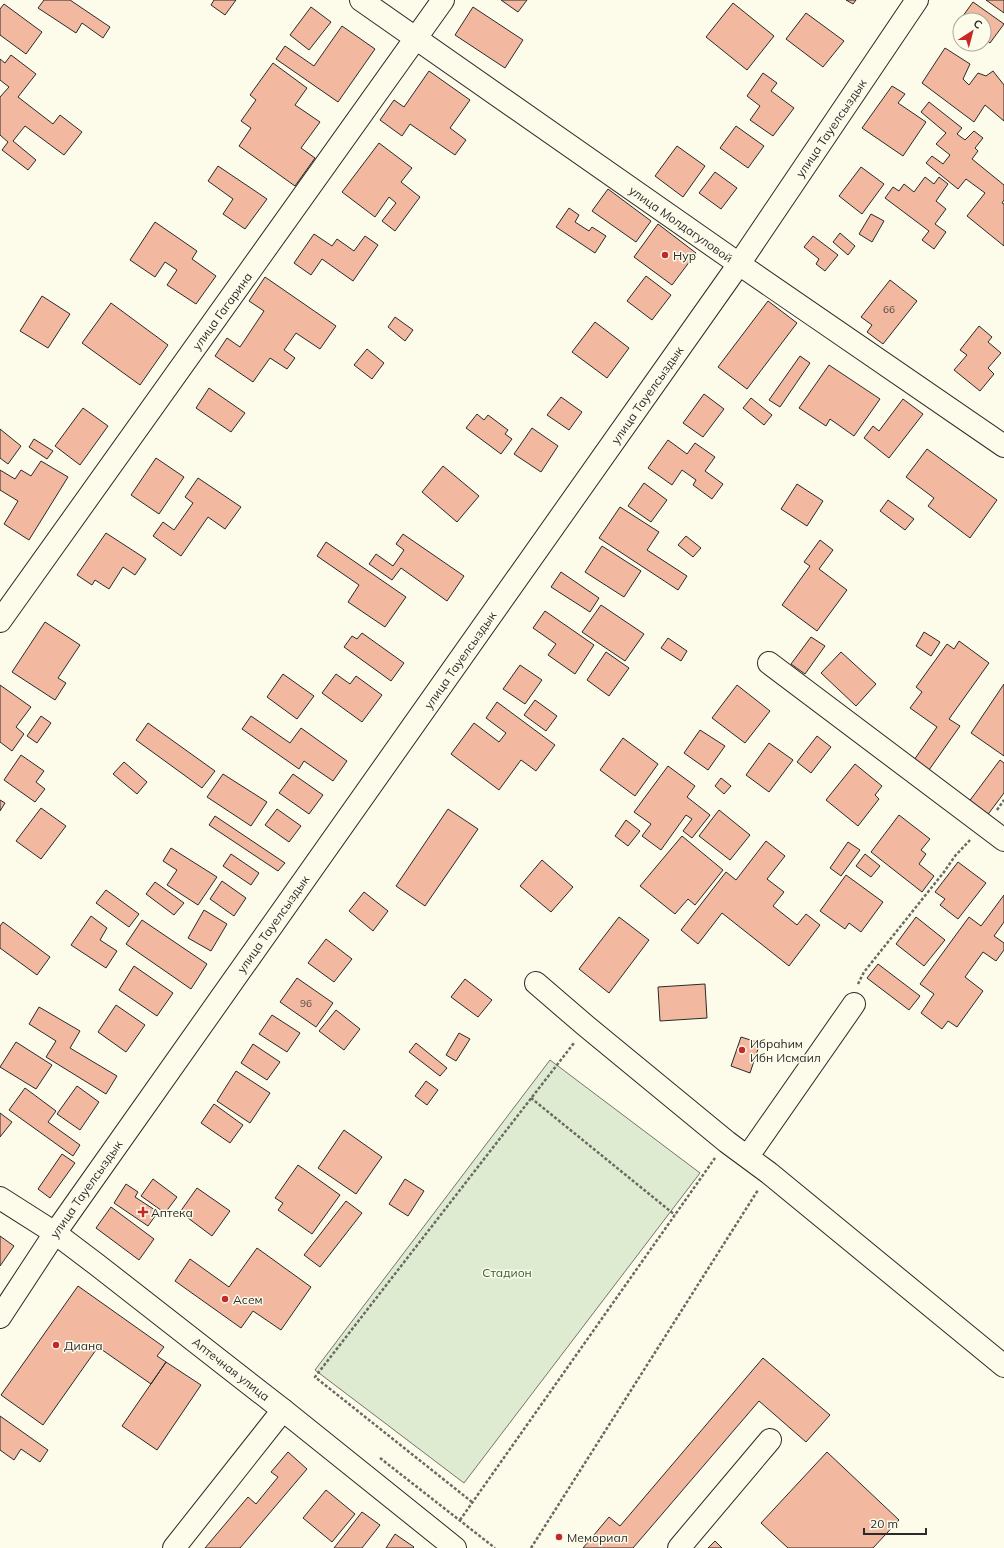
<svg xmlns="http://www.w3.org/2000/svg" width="1004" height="1548" viewBox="0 0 1004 1548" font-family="Mulish,sans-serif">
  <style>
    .green { fill: #deebd1; stroke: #74746e }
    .building { fill: #f2b8a0; stroke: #2b2b2b }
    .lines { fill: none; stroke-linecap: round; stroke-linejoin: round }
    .minor-casing { stroke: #2b2b2b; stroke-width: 24 }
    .major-casing { stroke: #2b2b2b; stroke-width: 24 }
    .path { stroke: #6a6964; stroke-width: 2.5; stroke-dasharray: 3 2; stroke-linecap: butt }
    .minor { stroke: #fdfbea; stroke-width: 22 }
    .major { stroke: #fdfbea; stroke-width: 22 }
    .poi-dot { fill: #c62828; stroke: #fdfbea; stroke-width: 1.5 }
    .labels { text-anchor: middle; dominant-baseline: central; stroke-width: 3; stroke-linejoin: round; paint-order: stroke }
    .number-label { font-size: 10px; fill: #5d4e48 }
    .street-label { font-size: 12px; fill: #2b2b2b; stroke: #fdfbea }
    .poi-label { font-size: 12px; fill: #2b2b2b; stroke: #fdfbea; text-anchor: start }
    .park-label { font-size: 12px; fill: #34623c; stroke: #fdfbea }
  </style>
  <rect width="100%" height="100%" fill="#fdfbea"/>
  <path class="green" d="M550 1060 700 1173 464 1483 315 1370Z"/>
  <path class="building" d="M44 0H70L110 27 103 38 82 23 76 33 38 8Z
    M214 0H236L225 15 211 5Z
    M501 0H527L518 12Z
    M846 0H856L853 4Z
    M986 0H1004V13Z
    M973 2 1004 24 990 43 984 38V20H960Z
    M733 3 774 36 747 70 706 37Z
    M4 4 42 32 26 54 0 35V9Z
    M311 7 331 22 309 50 290 35Z
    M473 7 523 40 505 68 455 35Z
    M806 13 844 41 823 67 786 39Z
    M342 26 375 49 338 102 276 59 285 46 314 66Z
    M945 48 970 64 963 79 969 85 978 73 986 76 993 71 1004 85V121L985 105 974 122 922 83Z
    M11 55 36 74 18 97 53 124 60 115 82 132 64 155 25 126 13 141 36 160 28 170 2 150 8 142 0 135V97L9 87 0 80V59L5 63Z
    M273 63 307 88 295 105 320 122 301 148 315 158 295 186 239 146 251 128 241 121 256 100 250 95Z
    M429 71 470 100 450 128 466 140 455 155 410 124 402 136 380 120 394 100 404 107Z
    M763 73 777 83 771 91 794 108 773 136 750 120 760 106 747 96Z
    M892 86 905 94 898 103 926 122 903 156 862 128Z
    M929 102 962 128 957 134 965 140 974 131 983 138 975 148 978 151 972 159 1004 185V200L1002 203 1004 204V246L967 216 985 193 966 179 958 189 926 163 932 156 943 164 950 155 936 144 946 133 921 112Z
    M736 126 764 146 748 168 720 148Z
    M379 143 412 168 401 182 420 197 395 231 382 221 396 203 389 197 375 217 342 192Z
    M677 146 705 166 683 197 655 176Z
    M218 166 267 199 245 229 223 214 233 199 208 181Z
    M861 167 884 184 862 214 839 196Z
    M715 172 737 188 721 209 699 193Z
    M925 177 934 184 939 177 948 184 936 201 946 209 935 224 946 232 934 249 922 240 929 231 885 198 893 187 899 191 904 184 914 192Z
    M608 189 651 221 636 242 592 211Z
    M569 208 579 215 575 222 589 231 592 227 606 236 595 253 556 227Z
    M871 214 884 221 872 242 859 234Z
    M155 222 197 251 192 259 216 276 196 304 167 285 177 270 165 262 155 277 130 260Z
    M658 224 696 253 672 285 634 257Z
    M840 233 855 246 848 255 833 242Z
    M314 234 332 246 337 239 354 251 365 236 378 245 353 281 322 259 311 275 294 263Z
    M813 236 838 255 825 271 816 264 819 259 804 247Z
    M646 276 671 295 652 320 627 301Z
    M265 277 336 326 320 349 296 333 284 350 295 358 287 369 270 358 253 382 215 356 227 338 240 347 264 311 249 301Z
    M890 280 917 301 883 344 867 332 872 325 861 317Z
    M42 296 70 314 48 348 20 331Z
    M768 301 797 323 747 389 718 367Z
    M111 303 168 345 140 385 82 343Z
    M395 317 413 330 405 341 388 327Z
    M595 322 629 348 607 378 572 352Z
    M979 326 992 337 988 342 1001 353 988 368 994 374 980 391 954 370 967 355 960 350Z
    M367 349 384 363 372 379 354 365Z
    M800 356 810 363 780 407 769 400Z
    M829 365 880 399 854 436 830 419 826 426 799 408Z
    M209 388 245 413 231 432 196 408Z
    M704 394 724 409 703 437 683 423Z
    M561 397 582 412 569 430 547 415Z
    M751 398 772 415 764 425 743 408Z
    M903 399 923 414 889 458 864 438 873 426 879 431Z
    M83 408 108 426 80 465 55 446Z
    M477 414 484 420 488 415 508 430 505 434 512 439 501 454 466 428Z
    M532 428 558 446 541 472 514 454Z
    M0 429 21 446 8 464 0 458Z
    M34 439 53 451 47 459 29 447Z
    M668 440 687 454 695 443 715 457 705 471 723 484 712 499 693 485 696 480 682 470 672 485 648 468Z
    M927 449 997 500 970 538 928 506 934 498 906 477Z
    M156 458 184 477 159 514 131 495Z
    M41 461 68 477 29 540 4 524 18 501 0 490V470L15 479 21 470 31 476Z
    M443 466 479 496 457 522 422 492Z
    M198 478 241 507 225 529 208 517 181 556 153 536 163 522 174 530 193 503 185 497Z
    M644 483 667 500 651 522 628 506Z
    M797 484 823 501 807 526 781 509Z
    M888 500 914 519 905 530 880 511Z
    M620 507 659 532 647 550 687 576 678 590 599 538Z
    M106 533 146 559 135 575 123 567 109 589 95 580 92 585 77 575Z
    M403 534 464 576 447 601 401 568 392 580 369 564 376 554 393 566 404 550 396 544Z
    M686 536 701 548 693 557 678 545Z
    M820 540 833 550 819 569 847 590 817 631 782 605 810 566 804 562Z
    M326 542 406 597 385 627 348 602 359 585 317 556Z
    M602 546 641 571 624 597 585 572Z
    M561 572 599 598 590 612 551 587Z
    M601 605 644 634 625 661 582 632Z
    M545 611 594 645 575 674 548 655 556 644 533 628Z
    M45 622 80 645 58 678 66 683 55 700 12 672Z
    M924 632 940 642 931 656 916 646Z
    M362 633 404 663 391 681 344 647 352 636 357 639Z
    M811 637 825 646 805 674 791 664Z
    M668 638 687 651 681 661 661 648Z
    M959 641 989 663 949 719 960 726 929 770 914 760 937 727 910 708 922 692 916 687 947 644 954 649Z
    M606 652 629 668 609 696 587 680Z
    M841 652 876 684 856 706 821 673Z
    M520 665 542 680 525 704 503 689Z
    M283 674 314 696 297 719 267 697Z
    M336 674 350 684 356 676 382 695 362 722 322 693Z
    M1004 684V756L971 733Z
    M0 685 31 707 16 727 24 734 12 751 0 742Z
    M737 685 770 711 745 743 712 718Z
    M535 700 557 716 546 731 524 715Z
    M497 702 555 745 536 771 521 760 499 790 451 754 474 723 499 742 506 733 486 718Z
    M41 716 51 723 37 743 27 736Z
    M251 716 290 743 301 728 347 761 333 781 304 761 299 769 242 729Z
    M148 723 215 771 202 788 136 740Z
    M700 730 725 746 708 770 684 753Z
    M817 736 831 747 811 773 797 762Z
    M623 738 658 764 635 796 600 770Z
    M769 743 793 760 769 792 746 775Z
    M21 755 44 771 36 782 45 789 35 802 4 780Z
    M1000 760 1004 763V793L986 817 968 803Z
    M124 762 147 782 137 794 113 774Z
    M855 764 882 786 875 795 879 799 858 826 826 800Z
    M668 766 695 786 687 797 710 815 692 838 683 831 692 819 686 815 661 850 642 836 651 824 634 812Z
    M223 774 267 802 251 826 207 797Z
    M293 774 323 795 309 814 279 793Z
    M721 778 731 786 724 794 715 786Z
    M0 800 5 803 0 811Z
    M41 808 66 826 41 859 16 841Z
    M277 809 301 826 289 842 265 825Z
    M448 809 478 829 425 906 396 886Z
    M719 810 750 835 730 860 699 836Z
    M899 815 930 839 921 850 926 854 919 864 934 876 922 892 871 852Z
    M215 816 285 863 278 871 209 825Z
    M626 820 640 831 628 846 615 836Z
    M682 836 723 870 695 905 688 899 675 914 640 886Z
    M766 841 785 856 767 879 784 892 773 906 797 925 806 914 820 925 789 966 722 913 698 944 681 930 726 872 736 880Z
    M848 842 860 850 841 876 830 868Z
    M171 848 217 877 198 905 167 885 177 870 163 861Z
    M231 854 259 873 251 885 223 866Z
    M865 854 880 866 871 877 856 866Z
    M542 860 573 887 551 912 520 886Z
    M958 862 986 883 958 919 940 905 945 899 935 892Z
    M846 875 883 902 861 932 849 923 845 929 820 911Z
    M222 881 246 898 234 916 210 899Z
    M155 882 184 903 174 915 146 894Z
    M106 890 139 914 129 927 96 903Z
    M364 892 388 911 373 931 349 911Z
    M1004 895V922L994 936 1004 943V950L996 961 983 952 965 977 983 991 957 1027 948 1021 942 1029 921 1013 934 994 920 984 969 917 981 926Z
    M204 910 227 924 211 951 188 938Z
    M91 916 107 928 100 940 117 951 106 968 71 945Z
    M619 917 649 940 609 993 579 969Z
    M916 917 945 940 924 966 896 944Z
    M142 920 207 964 191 989 126 944Z
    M3 922 50 957 37 975 0 948V926Z
    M326 939 352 959 334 982 308 963Z
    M878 964 920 996 909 1010 867 978Z
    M134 966 173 993 157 1016 119 990Z
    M297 978 333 1003 316 1027 280 1002Z
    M465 979 492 1000 478 1017 451 997Z
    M705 984 707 1018 660 1021 658 987Z
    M116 1005 145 1025 126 1052 98 1032Z
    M39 1007 80 1031 70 1048 117 1076 106 1094 46 1057 56 1041 29 1024Z
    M336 1010 360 1029 344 1050 319 1031Z
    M272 1015 300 1033 287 1052 259 1034Z
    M459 1033 470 1039 456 1061 446 1055Z
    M741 1037 760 1043 750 1073 731 1066Z
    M16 1042 52 1065 36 1089 0 1067Z
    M416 1043 447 1068 440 1076 409 1052Z
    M253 1044 280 1062 267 1080 241 1063Z
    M236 1071 270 1093 250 1123 217 1101Z
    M426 1081 438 1090 427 1105 415 1096Z
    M77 1086 99 1102 80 1130 57 1114Z
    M25 1088 56 1111 48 1122 80 1145 73 1156 9 1110Z
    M214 1104 243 1125 230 1143 201 1123Z
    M0 1113 12 1122 0 1137Z
    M344 1130 382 1157 356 1194 318 1168Z
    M62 1154 75 1163 50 1198 38 1189Z
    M298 1165 340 1195 312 1234 278 1210 283 1203 275 1198Z
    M153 1179 177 1197 165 1213 141 1196Z
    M405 1179 424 1191 408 1216 389 1204Z
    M126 1184 138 1192 135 1197 158 1212 148 1226 114 1203Z
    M197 1188 230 1211 212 1236 180 1212Z
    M346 1201 362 1213 320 1267 304 1255Z
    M111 1207 154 1239 139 1260 96 1228Z
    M0 1236 14 1246 0 1266Z
    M257 1248 311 1287 281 1330 253 1311 241 1328 175 1281 190 1259 229 1287Z
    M78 1286 164 1347 157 1356 166 1362 151 1384 98 1347 43 1425 1 1395Z
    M763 1358 830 1415 806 1442 759 1401 633 1548H583L609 1517 620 1526Z
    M166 1362 201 1385 157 1450 122 1426Z
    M0 1416 48 1450 40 1462 21 1449 14 1460 0 1450Z
    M288 1452 307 1469 240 1548H205L248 1497 256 1504 278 1477 271 1472Z
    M827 1452 899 1520 873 1548H788L761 1523Z
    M326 1490 355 1514 332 1542 303 1518Z
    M362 1512 380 1525 362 1548H334Z
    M395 1534 414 1547 413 1548H386Z
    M715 1541 722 1548H708Z"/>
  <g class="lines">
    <g class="minor-casing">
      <path id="minor" d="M361 0 739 264 1004 446
        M0 621 443 0
        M769 663 1004 840
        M536 983 586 1026 727 1142 769 1173 1004 1366
        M748 1156 854 1004
        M0 1317 55 1233 739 264 917 0
        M174 1548 283 1410
        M679 1548 770 1440"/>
    </g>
    <g class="major-casing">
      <path id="major" d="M0 1198 55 1233 96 1264 283 1410 455 1548"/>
    </g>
    <path class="path" d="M997 810 1004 800
      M858 984 864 972 944 872 955 856 970 840
      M531 1098 675 1215
      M380 1458 495 1548
      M472 1502 315 1377 574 1043
      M460 1520 715 1158
      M531 1548 758 1190"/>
    <use href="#minor" class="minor"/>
    <use href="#major" class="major"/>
  </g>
  <g class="poi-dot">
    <circle cx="665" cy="255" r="4"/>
    <circle cx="742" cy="1050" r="4"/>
    <path d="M141 1206h4v4h4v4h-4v4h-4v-4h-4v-4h4z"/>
    <circle cx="225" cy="1299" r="4"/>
    <circle cx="56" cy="1345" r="4"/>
    <circle cx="559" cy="1537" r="4"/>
  </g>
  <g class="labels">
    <g class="number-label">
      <text x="889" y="309">66</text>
      <text x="306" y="1003">96</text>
    </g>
    <g class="street-label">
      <text transform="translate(831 128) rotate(-56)">улица Тауелсыздык</text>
      <text transform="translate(681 224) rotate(35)">улица Молдагуловой</text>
      <text transform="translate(222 311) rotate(-54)">улица Гагарина</text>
      <text transform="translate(647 395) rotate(-55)">улица Тауелсыздык</text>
      <text transform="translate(460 660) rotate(-55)">улица Тауелсыздык</text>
      <text transform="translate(273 924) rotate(-55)">улица Тауелсыздык</text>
      <text transform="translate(86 1189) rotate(-55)">улица Тауелсыздык</text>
      <text transform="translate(231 1369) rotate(38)">Аптечная улица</text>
    </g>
    <g class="poi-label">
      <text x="673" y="255">Нур</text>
      <text x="750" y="1043">Ибраһим<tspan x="750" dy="14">Ибн Исмаил</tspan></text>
      <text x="151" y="1212">Аптека</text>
      <text x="233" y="1299">Асем</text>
      <text x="64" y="1345">Диана</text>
      <text x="567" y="1537">Мемориал</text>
    </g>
    <g class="park-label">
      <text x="507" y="1272">Стадион</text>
    </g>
  </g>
  <g transform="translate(972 32) rotate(36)"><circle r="19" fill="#fdfbea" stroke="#a9a89e"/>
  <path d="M0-3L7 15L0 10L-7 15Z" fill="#c62828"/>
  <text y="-6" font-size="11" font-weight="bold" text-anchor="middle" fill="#2b2b2b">С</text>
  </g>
  <path d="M864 1528v6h62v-6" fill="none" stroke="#2b2b2b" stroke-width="2"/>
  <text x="870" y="1528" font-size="12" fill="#2b2b2b" stroke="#fdfbea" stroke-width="3" paint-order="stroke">20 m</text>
</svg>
